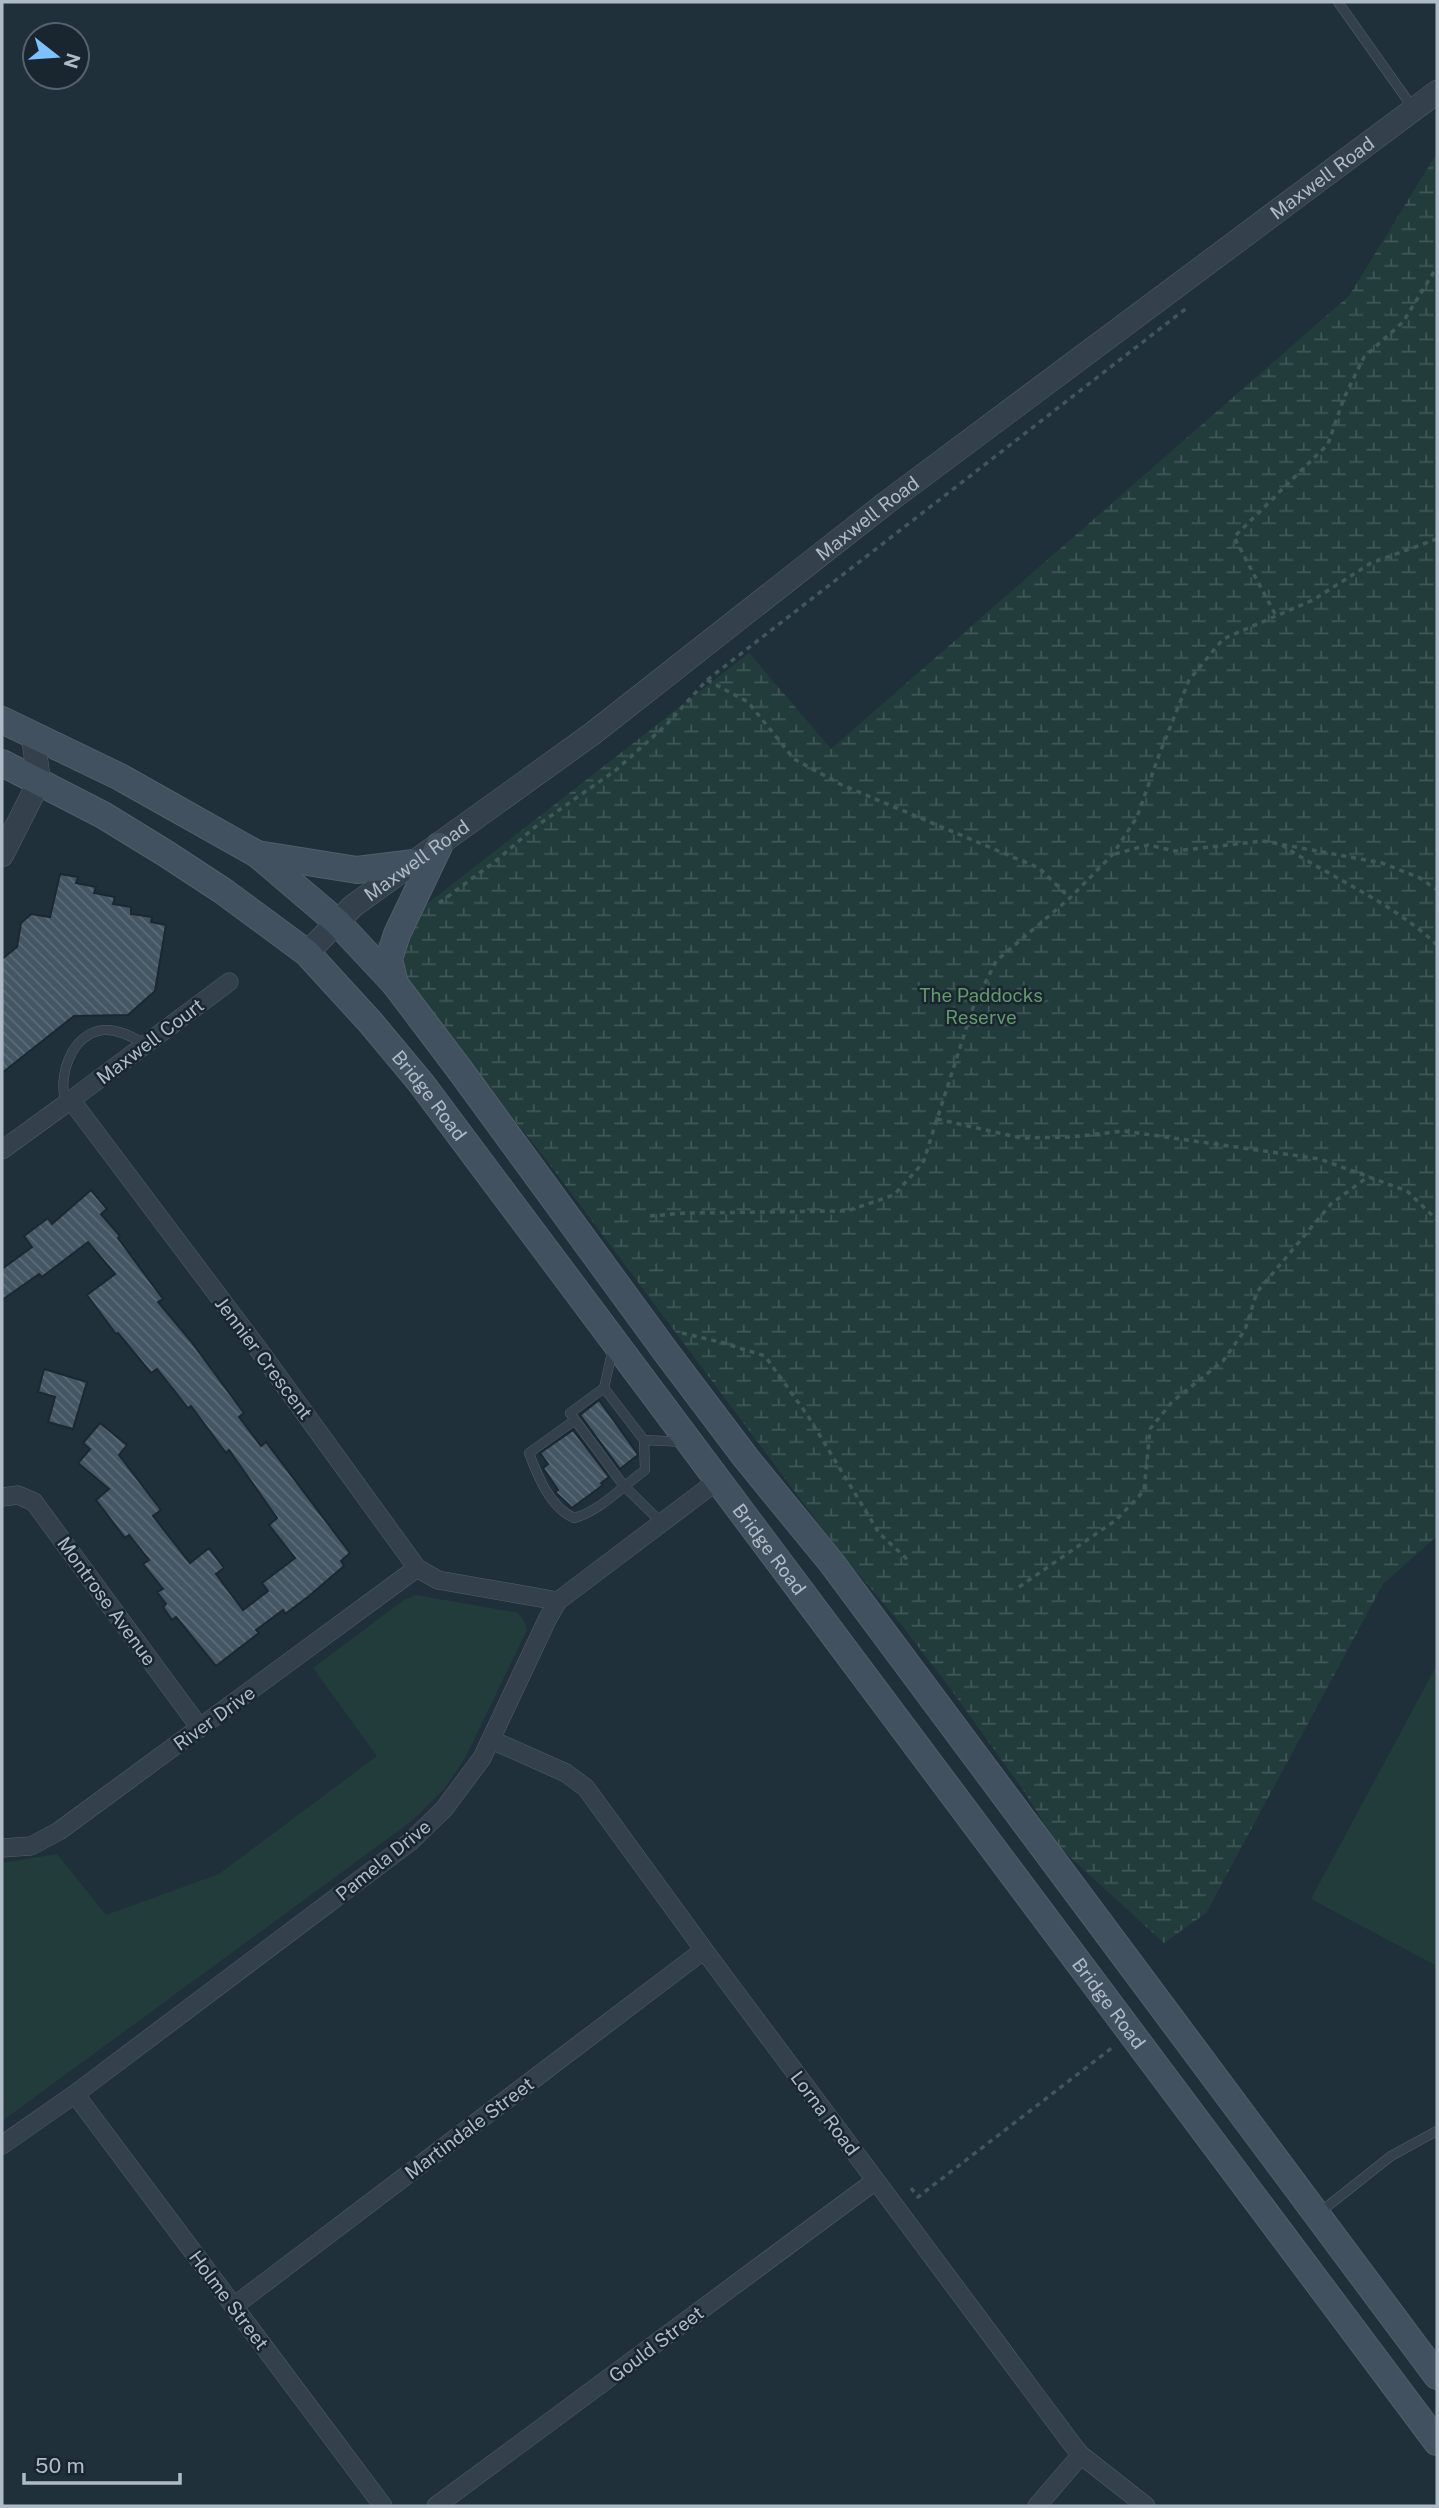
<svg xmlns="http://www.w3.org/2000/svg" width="1439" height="2508" viewBox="0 0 1439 2508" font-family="'Public Sans',sans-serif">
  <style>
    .green { fill: #223c3c }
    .wetland { fill: url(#wetland-marsh) }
    .building { fill: url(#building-back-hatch); stroke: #1b2832; stroke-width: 2 }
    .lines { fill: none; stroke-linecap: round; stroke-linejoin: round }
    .service-casing { stroke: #525f69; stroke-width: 10 }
    .minor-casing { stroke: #525f69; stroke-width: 19 }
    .tertiary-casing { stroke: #525f69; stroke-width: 24 }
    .secondary-casing { stroke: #525f69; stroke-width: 28 }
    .path { stroke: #405958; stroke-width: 3.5; stroke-dasharray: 5 5; stroke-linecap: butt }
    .service { stroke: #34414c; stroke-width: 9 }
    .minor { stroke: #34414c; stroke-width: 18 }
    .tertiary { stroke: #34414c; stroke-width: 23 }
    .secondary { stroke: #41515f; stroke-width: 26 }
    .labels { text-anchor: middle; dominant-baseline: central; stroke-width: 5; stroke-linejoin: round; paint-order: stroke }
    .street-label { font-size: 19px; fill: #afbcc8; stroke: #192630 }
    .park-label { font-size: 19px; fill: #649a69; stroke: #192630 }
  </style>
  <defs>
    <pattern id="wetland-marsh" width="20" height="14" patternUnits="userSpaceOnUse" patternTransform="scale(1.75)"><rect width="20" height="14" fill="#223c3c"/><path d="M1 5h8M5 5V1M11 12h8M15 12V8" fill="none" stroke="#405657"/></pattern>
    <pattern id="building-back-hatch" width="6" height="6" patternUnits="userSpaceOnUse" patternTransform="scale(1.75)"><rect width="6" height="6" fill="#445563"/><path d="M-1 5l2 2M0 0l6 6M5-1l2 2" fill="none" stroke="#5c6c78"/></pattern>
  </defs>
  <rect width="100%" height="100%" fill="#20303b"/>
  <path class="green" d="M416 1595 518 1613 524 1621 527 1630 465 1758 445 1788 413 1820 2 2121V1863L57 1854 106 1915 219 1874 377 1756 313 1668 404 1600Z
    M1437 1665V1966L1311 1899Z"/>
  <path class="wetland" d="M1437 153V1536L1383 1584 1206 1913 1164 1943 1058 1846 1026 1794 950 1688 900 1623 840 1552 545 1158 373 946 749 653 831 749 1349 296Z"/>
  <path class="building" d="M60 874 78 877 76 883 96 887 94 893 115 897 113 904 131 907V914L152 917 151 922 166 925 155 991 128 1015 74 1016 2 1073V959L17 947 21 923 31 914 50 917Z
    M91 1190 107 1209 101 1214 120 1236 118 1238 163 1299 158 1302 190 1340 244 1413 239 1417 261 1446 266 1442 350 1553 341 1561 344 1566 309 1596 285 1614 283 1610 256 1630 259 1633 216 1666 176 1617 172 1620 163 1607 166 1604 157 1592 163 1589 143 1564 149 1560 129 1535 125 1538 96 1500 109 1489 78 1463 90 1449 83 1443 100 1423 127 1445 119 1455 161 1510 153 1516 190 1563 209 1548 224 1568 216 1574 243 1610 268 1591 262 1583 295 1558 269 1525 277 1518 229 1450 226 1453 191 1406 188 1408 157 1369 151 1373 118 1333 116 1334 87 1295 115 1274 88 1242 42 1277 39 1274 2 1300V1269L32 1247 24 1236 48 1218 52 1224Z
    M44 1369 87 1382 73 1429 48 1422 55 1397 38 1392Z
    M599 1400 637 1453 638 1455 620 1469 580 1415Z
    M573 1430 609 1477 601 1483 603 1485 572 1508 555 1492 558 1490 543 1468 548 1464 540 1453Z"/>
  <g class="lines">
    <g class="service-casing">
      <path id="service" d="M1338 2 1413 108
        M66 1104C57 1077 71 1033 104 1030 118 1029 133 1037 145 1044
        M604 1388 613 1348
        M575 1420 529 1453C538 1477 550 1507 574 1518 600 1511 623 1486 645 1470L644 1440 604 1388 570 1413 575 1420 624 1486 662 1523
        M644 1440 684 1442
        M1319 2213 1391 2156 1437 2131"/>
    </g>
    <g class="minor-casing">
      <path id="minor" d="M71 1100 229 982
        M2 1150 71 1100 256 1346 417 1568 438 1580 558 1601
        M2 1497 18 1495 34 1502 200 1728
        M492 1740 566 1773 586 1788 704 1950 1072 2444 1081 2455 1146 2506
        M2 1848 31 1846 59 1831 417 1568
        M75 2094 383 2506
        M2 2145 75 2094 410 1842 444 1809 482 1758 548 1618 558 1601 717 1481
        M234 2306 704 1950
        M436 2506 875 2181
        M1037 2506 1081 2455"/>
    </g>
    <g class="tertiary-casing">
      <g id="tertiary">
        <path d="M2 855 39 782 33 736"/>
        <path id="s1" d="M307 953 353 906 592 734 886 503 1437 92"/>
      </g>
    </g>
    <g class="secondary-casing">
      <g id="secondary">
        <path d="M2 720 120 777 257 854 337 922 395 984 460 1070 666 1352 746 1458 831 1562 1437 2376"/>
        <path id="s2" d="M2 763 103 815 165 853 223 891 307 953 371 1023 421 1083 1437 2442"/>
        <path d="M257 854 357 870 414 863"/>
        <path d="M395 984 389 959 397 934 439 846"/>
      </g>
    </g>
    <path class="path" d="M1275 614 1234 537 1328 444 1344 398 1364 357 1403 322 1437 267
      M707 680 748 702 794 759 842 785 1039 868 1070 898
      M1282 845C1333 879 1392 902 1437 945
      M1115 854 1148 845 1175 851 1263 841 1382 863 1420 878 1437 890
      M439 903 497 860 535 827 616 770 666 725 707 680 1188 307
      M937 1119 1021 1138 1071 1137 1124 1131 1320 1159 1407 1191 1437 1220
      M650 1216 685 1213 847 1211 894 1195 923 1163 972 1010 996 961 1070 898 1113 854 1137 817 1159 755 1189 680 1223 639 1313 600 1371 563 1437 539
      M682 1333 720 1342 765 1356 808 1416 879 1533 908 1560
      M1019 1587 1116 1520 1144 1491 1150 1429 1172 1402 1223 1361 1245 1330 1257 1292 1331 1204 1369 1176
      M911 2188 918 2197 1113 2047"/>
    <use href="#service" class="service"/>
    <use href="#minor" class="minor"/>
    <use href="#tertiary" class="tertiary"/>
    <use href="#secondary" class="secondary"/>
  </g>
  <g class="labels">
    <g class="street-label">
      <text stroke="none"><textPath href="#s1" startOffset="1278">Maxwell Road</textPath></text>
      <text stroke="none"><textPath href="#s1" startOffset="710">Maxwell Road</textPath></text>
      <text stroke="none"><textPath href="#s1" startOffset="144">Maxwell Road</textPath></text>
      <text transform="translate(150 1041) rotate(-37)">Maxwell Court</text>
      <text stroke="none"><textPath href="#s2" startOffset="548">Bridge Road</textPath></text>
      <text transform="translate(264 1358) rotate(53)">Jennier Crescent</text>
      <text stroke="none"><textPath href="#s2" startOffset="1115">Bridge Road</textPath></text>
      <text transform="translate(107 1601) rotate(54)">Montrose Avenue</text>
      <text transform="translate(214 1718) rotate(-36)">River Drive</text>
      <text transform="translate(383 1860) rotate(-39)">Pamela Drive</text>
      <text stroke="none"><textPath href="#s2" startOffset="1682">Bridge Road</textPath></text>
      <text transform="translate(825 2113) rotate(53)">Lorna Road</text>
      <text transform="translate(469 2128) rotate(-37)">Martindale Street</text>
      <text transform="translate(229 2300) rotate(53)">Holme Street</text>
      <text transform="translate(656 2344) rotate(-37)">Gould Street</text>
    </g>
    <g class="park-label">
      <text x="981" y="995">The Paddocks<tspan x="981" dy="22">Reserve</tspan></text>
    </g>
  </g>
  <rect width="1439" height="2508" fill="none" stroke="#afbcc8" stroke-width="7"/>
  <g transform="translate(56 56) rotate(107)"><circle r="33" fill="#192630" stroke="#55626d" stroke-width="2"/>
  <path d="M0-5L12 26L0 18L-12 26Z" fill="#7cc2ff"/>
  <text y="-10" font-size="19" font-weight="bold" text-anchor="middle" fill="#afbcc8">N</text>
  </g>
  <path d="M24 2473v10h156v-10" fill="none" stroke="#afbcc8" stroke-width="3.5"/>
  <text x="35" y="2473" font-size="21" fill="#afbcc8" stroke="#192630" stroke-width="5" paint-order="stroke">50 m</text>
</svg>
